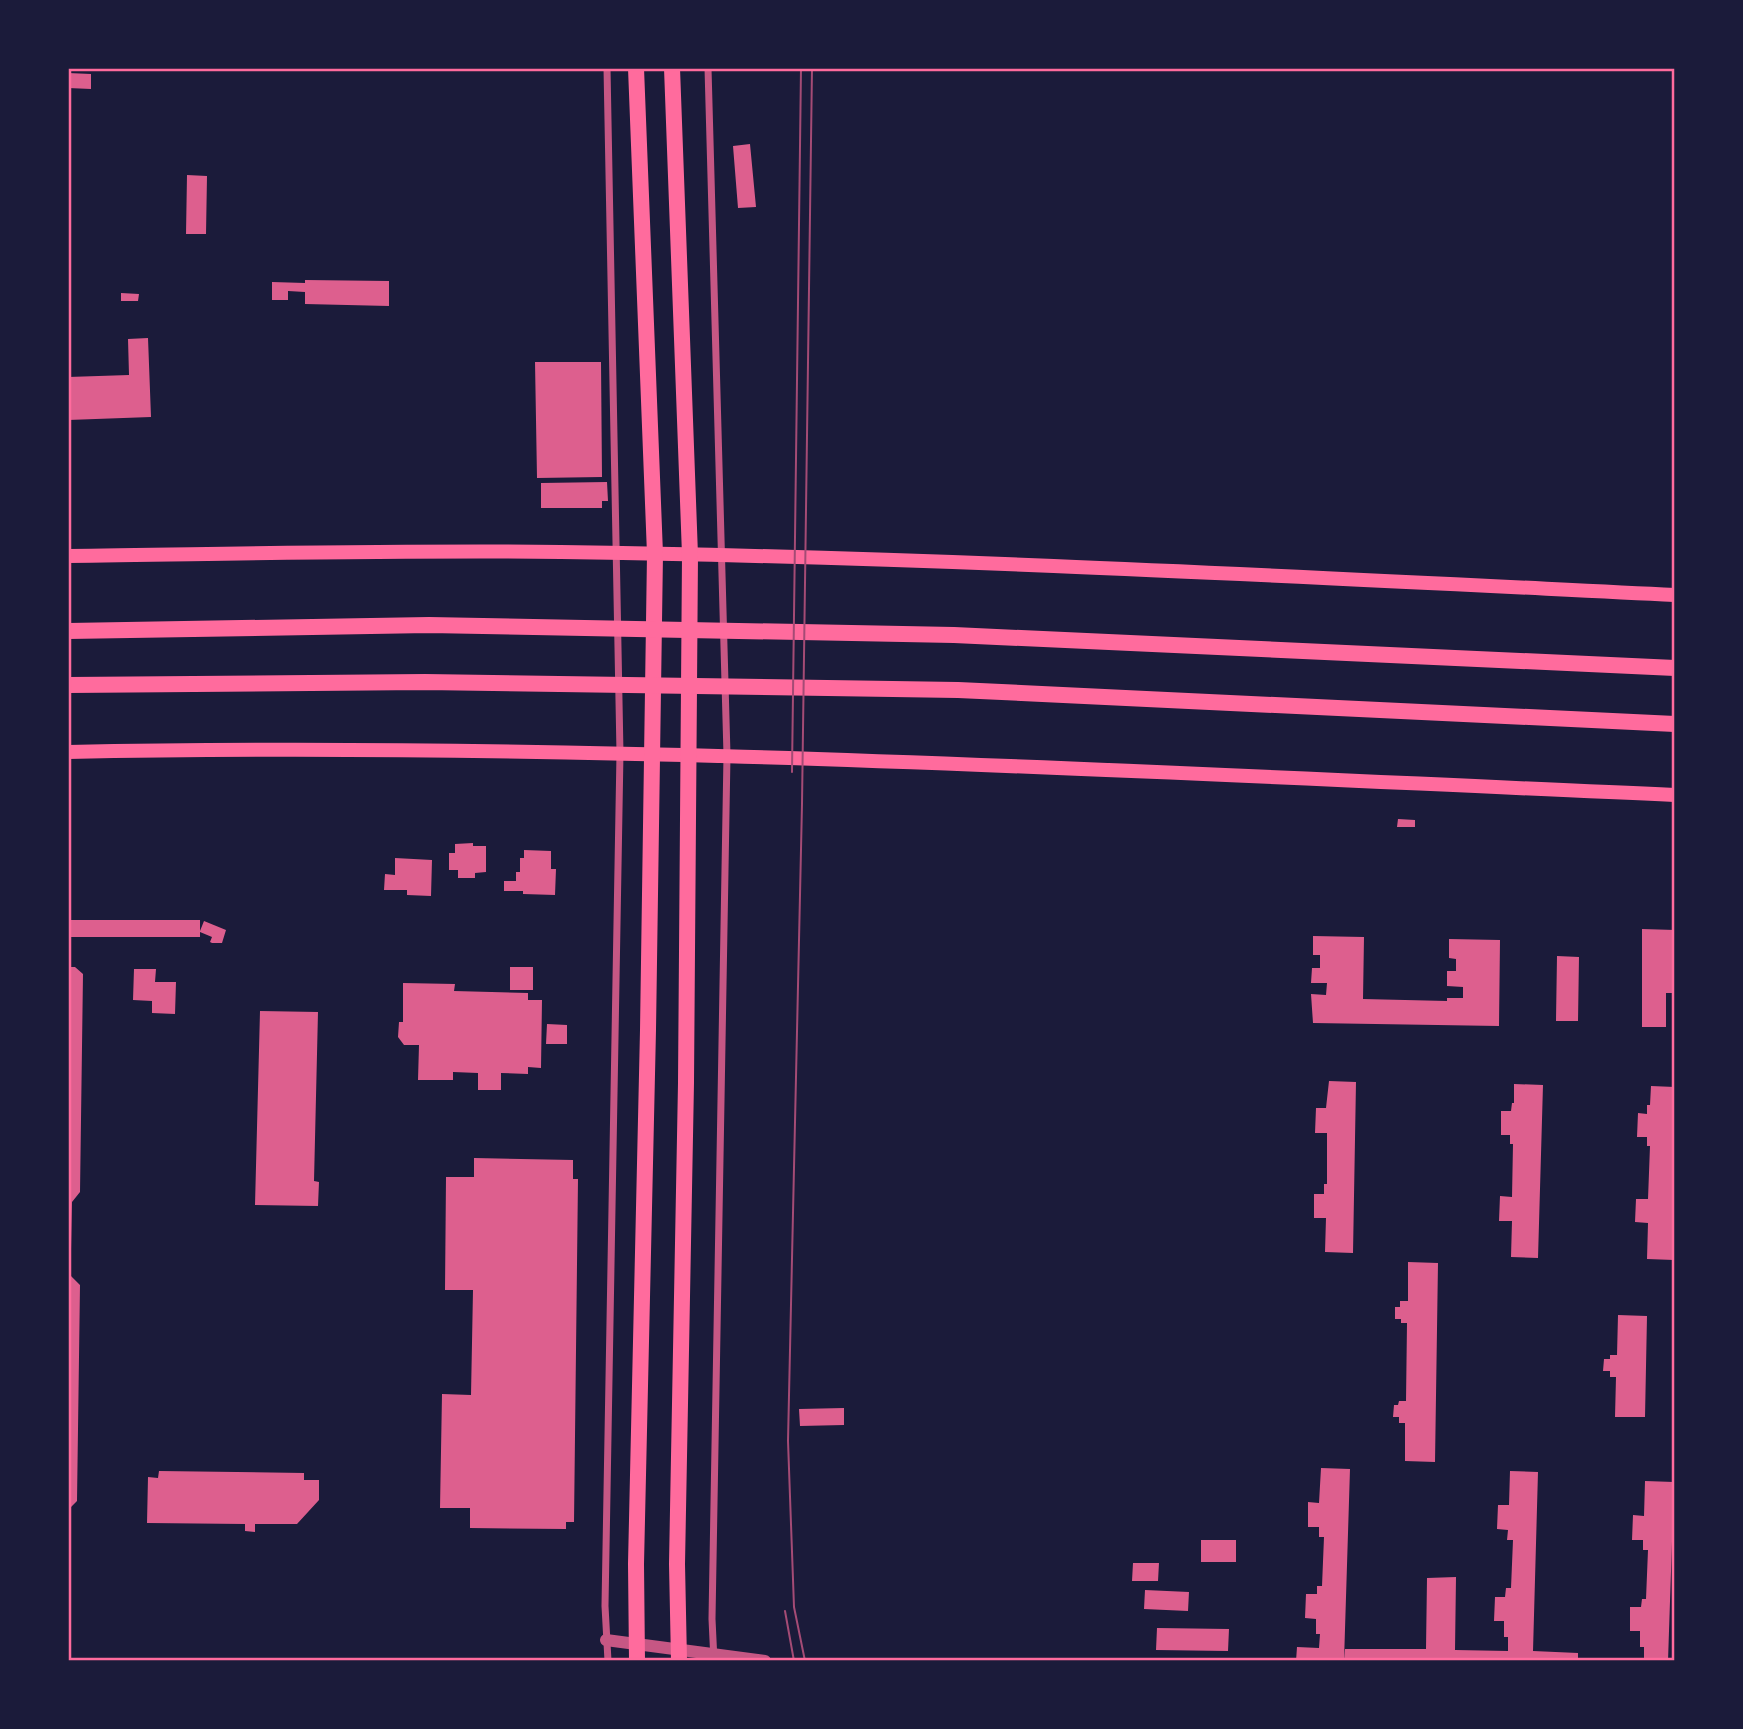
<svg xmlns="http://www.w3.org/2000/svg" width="1743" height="1729" viewBox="0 0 1743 1729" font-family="Arial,sans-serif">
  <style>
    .building { fill: #dd5f8e }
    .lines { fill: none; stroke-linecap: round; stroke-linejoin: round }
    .minor { stroke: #c65784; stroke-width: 7 }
    .tertiary { stroke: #c65784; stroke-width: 12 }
    .secondary { stroke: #ff6b9d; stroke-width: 14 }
    .primary { stroke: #ff6b9d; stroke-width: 16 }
    .trunk { stroke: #ff6b9d; stroke-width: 16 }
    .tram { stroke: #a44b75; stroke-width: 2 }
    .neatline { fill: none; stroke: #ff6b9d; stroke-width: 2.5 }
  </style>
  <rect width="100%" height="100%" fill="#1b1b3a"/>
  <path class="building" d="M68 73 91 74V89L68 88Z
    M750 144 756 207 738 208 733 146Z
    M187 175 207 176 206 234H186Z
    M305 280 389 281V306L305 304V292L288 291V300H272V282L305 283Z
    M121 293 139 294 138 301H121Z
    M148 338 151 417 68 420V377L129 375 128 339Z
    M535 362H601L602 477 537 478Z
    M607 482 608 501H602V508H541V483Z
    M1398 819 1415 820V827H1397Z
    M473 843V846H486V872L475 873V878H458V870H449V853H455V844Z
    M524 850 551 851V869H556L555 895 523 894V891H504V881H516V872H520V858H524Z
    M395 858 432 860 431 896 407 895V890H384L385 874 395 875Z
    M68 920H200V931L204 921 226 930 222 943H212L210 942 212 937 200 932V937H68Z
    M1642 929 1675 930V993H1666V1027H1642Z
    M1313 936 1364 937 1363 999 1447 1001V998H1463V987L1447 986V971H1456V959L1449 958V939L1500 940 1499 1026 1313 1023 1311 994 1326 995 1327 983H1311L1312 968H1320V955H1313Z
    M1557 956 1579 957 1578 1021H1556Z
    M68 967H75L83 974 80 1192 72 1202 71 1249H68Z
    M510 967H533V990H510Z
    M134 969H156L155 982H176L175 1014 152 1013V1001L133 1000Z
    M403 983 455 984 454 991 528 993V1000H542L541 1068 528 1067V1074L501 1073V1090H478V1073L453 1072V1080H418L419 1045H404L398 1037 399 1022H403Z
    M260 1011 318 1012 314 1181 319 1182 318 1206 255 1205Z
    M547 1024 567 1025V1044H546Z
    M1329 1081 1356 1082 1353 1253 1325 1252 1326 1218H1314V1194H1324V1184H1327V1133H1315L1316 1108H1326Z
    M1514 1084 1543 1085 1538 1258 1511 1257 1512 1221H1499L1500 1196 1512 1197 1513 1144H1510V1135H1501V1111H1511L1512 1103H1514Z
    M1651 1086 1675 1087 1674 1260 1647 1259 1648 1223 1635 1222 1636 1199H1648L1650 1146H1647V1137H1637L1638 1113 1647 1114V1105H1650Z
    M474 1158 573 1160V1179H578L574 1522H566V1529L470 1528V1508H440L442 1394 471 1395 473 1290H445L446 1177H474Z
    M1408 1262 1438 1263 1435 1462 1405 1461V1423H1399V1417H1393L1394 1405H1398L1399 1401H1406L1407 1323H1401V1319H1395V1307H1400V1301H1408Z
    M68 1273 80 1285 77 1501 68 1510Z
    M1618 1315 1647 1316 1645 1417H1615L1616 1377H1610V1371H1603L1604 1359H1610V1355H1617Z
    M844 1408V1425L800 1426 799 1409Z
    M1321 1468 1350 1469 1344 1661H1296L1297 1647 1319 1648 1320 1634H1316V1619L1305 1618 1306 1594H1317V1586H1322L1324 1537H1319V1527H1308V1502L1319 1503Z
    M159 1471 304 1473V1480H319V1500L297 1524H255V1532L245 1531V1524L147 1523 148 1477 158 1478Z
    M1510 1471 1538 1472 1533 1651 1578 1653V1661H1344L1345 1649H1426L1427 1578 1456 1577 1455 1650 1508 1651V1637H1504V1621H1494L1495 1597H1505L1506 1588H1511L1513 1540H1507L1508 1530 1497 1529 1498 1505H1509Z
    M1645 1481 1674 1482 1668 1661H1644V1647H1640V1631H1630V1607H1641L1642 1599H1646L1648 1550H1643V1540H1632L1633 1515 1644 1516Z
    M1201 1540H1236V1562H1201Z
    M1133 1563H1159L1158 1581H1132Z
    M1145 1590 1189 1592 1188 1611 1144 1609Z
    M1157 1628 1229 1629 1228 1651 1156 1650Z"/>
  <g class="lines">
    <path class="minor" d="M607 68 620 753 605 1606 608 1661
      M708 68 727 755 712 1619 714 1661"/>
    <path class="tertiary" d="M606 1640 765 1661"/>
    <path class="secondary" d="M68 556C232 554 397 550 561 552 932 557 1304 577 1675 595
      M68 752C604 741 1140 772 1675 795"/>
    <path class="primary" d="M636 68 655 554 648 1030 636 1564 637 1661
      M672 68 690 555 686 1083 677 1564 679 1661"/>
    <path class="trunk" d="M68 631 429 625 954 635 1675 668
      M68 685 425 682 958 690 1675 724"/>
    <path class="tram" d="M792 772 801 68
      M785 1611 794 1661
      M805 1661 794 1607 788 1441 802 804 812 68"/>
  </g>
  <rect width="1743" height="1729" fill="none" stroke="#1b1b3a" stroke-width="140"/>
  <rect x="70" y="70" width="1603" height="1589" class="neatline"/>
</svg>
